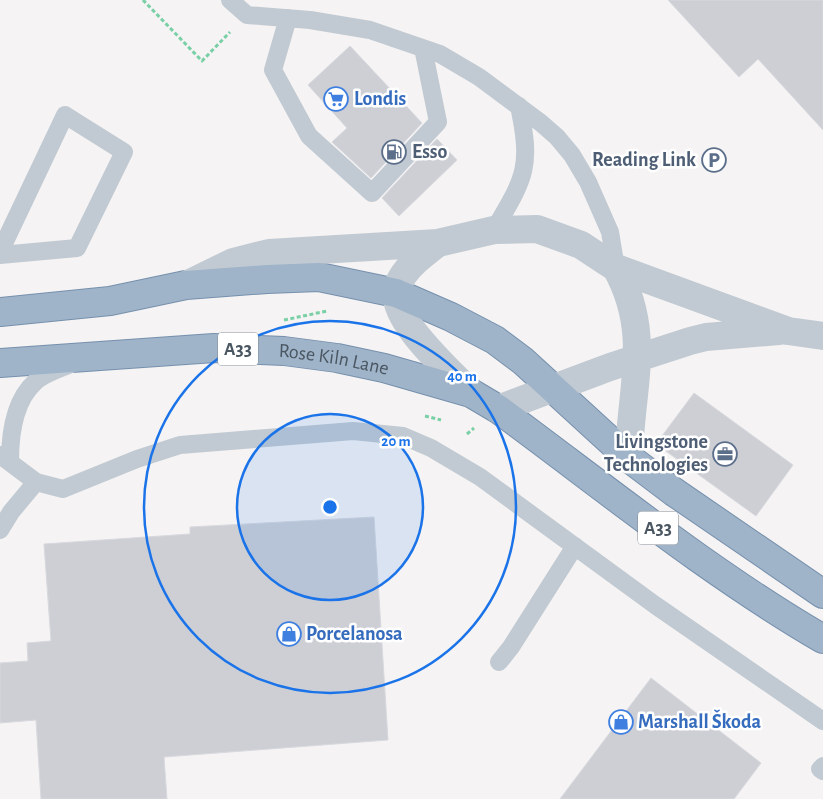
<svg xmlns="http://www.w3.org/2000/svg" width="823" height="799" viewBox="0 0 823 799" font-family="'Alegreya Sans',sans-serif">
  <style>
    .building { fill: #cdcfd5; stroke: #d7d9de }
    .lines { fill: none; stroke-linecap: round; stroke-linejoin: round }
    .trunk-casing { stroke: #7690ad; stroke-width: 30 }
    .path { stroke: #7ad0a6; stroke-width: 3; stroke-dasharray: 4 2.5; stroke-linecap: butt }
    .service { stroke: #c1cad2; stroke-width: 18 }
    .tertiary { stroke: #c1cad2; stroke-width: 28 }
    .trunk { stroke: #9fb4c9; stroke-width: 28 }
    .ring { fill: none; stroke: #1a73e8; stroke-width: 2.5 }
    .labels { text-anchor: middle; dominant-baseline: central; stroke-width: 5; stroke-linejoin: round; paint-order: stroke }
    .shield { fill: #fff; stroke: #808990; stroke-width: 1 }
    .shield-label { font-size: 19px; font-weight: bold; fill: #4a5661 }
    .shop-label { font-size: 20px; font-weight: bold; fill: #366cbe; stroke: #fff; text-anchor: start }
    .service-label { font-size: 20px; font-weight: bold; fill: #4e5e75; stroke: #fff; text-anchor: end }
    .street-label { font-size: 20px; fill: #4a5661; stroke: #fff }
    .centre { fill: #1a73e8; stroke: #fff; stroke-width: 2.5 }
    .ring-label { font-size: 15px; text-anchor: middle; font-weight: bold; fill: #1a73e8; stroke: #fff; stroke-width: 5; stroke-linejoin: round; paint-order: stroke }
  </style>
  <rect width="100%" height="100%" fill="#f5f3f3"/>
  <path class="building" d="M668 0H823V130L758 59 739 77Z
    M350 46 422 123 371 178 332 142 347 128 308 85Z
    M437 139 457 160 399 216 382 198Z
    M694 393 793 465 756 516 656 444Z
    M374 517 388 740 164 757 167 799H41L36 720 0 723V663L28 661 27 643 51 641 44 544 190 534V527Z
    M651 678 761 763 734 799H560Z"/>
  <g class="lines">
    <g class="trunk-casing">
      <g id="trunk">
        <path d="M0 312 110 301 186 285 267 279 319 277 396 293 451 317 495 340 523 361 629 458 674 492 823 594"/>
        <path id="s1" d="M0 363 214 348 284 351 337 358 384 368 471 393 498 409C604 487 708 572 823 639"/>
      </g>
    </g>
    <path class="path" d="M143 0 202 61 230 32
      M284 320 327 311
      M425 416 441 420
      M467 434 474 428"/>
    <path class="service" d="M230 0 247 15 310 20 370 30 440 54 479 77 541 123 557 137 572 155 588 182 610 232 616 268
      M288 18 273 70 309 136 372 193 438 122 423 48
      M494 230C525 177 532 168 519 106
      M0 252 65 115 124 152 77 248 0 255
      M0 455 36 482 63 489 137 459 180 445 353 431 403 436 431 448 480 477 655 605 823 721
      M10 461C10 435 14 401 35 382 44 373 62 368 73 363
      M0 530 11 512 36 482
      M499 662 511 647 575 546
      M823 766 820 769 823 771"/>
    <path class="tertiary" d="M438 243C423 255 405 267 398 285 385 316 451 372 471 393
      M616 268C653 334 630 389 629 458
      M186 285 233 262 269 253 438 243 494 230 537 229 581 245 616 268 788 331 823 336
      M498 409 610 367 690 341 706 337 779 331"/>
    <use href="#trunk" class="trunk"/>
  </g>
  <circle cx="330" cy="507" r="93" fill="#1a73e8" fill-opacity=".12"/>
  <g class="ring">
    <circle cx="330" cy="507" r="93"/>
    <circle cx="330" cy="507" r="186"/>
  </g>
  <defs>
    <g id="supermarket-ring" transform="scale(1.25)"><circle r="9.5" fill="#fff" stroke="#3f7fe0" stroke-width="1.5"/><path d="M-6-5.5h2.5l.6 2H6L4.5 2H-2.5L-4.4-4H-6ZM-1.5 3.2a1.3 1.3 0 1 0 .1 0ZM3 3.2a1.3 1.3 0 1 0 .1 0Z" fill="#3f7fe0"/></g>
    <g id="fuel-ring" transform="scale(1.25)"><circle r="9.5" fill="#fff" stroke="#5c6f8a" stroke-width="1.5"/><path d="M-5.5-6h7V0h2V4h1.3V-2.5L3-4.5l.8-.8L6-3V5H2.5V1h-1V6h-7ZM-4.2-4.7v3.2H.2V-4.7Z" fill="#5c6f8a"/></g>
    <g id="parking-ring" transform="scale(1.25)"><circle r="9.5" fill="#fff" stroke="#5c6f8a" stroke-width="1.5"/><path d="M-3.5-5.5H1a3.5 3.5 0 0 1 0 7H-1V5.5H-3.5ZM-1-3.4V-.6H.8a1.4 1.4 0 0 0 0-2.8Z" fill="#5c6f8a"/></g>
    <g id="office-ring" transform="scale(1.25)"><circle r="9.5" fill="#fff" stroke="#5c6f8a" stroke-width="1.5"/><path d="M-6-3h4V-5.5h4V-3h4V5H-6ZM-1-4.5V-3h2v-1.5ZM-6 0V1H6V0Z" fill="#5c6f8a"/></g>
    <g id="shop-ring" transform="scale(1.25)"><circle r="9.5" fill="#fff" stroke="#3f7fe0" stroke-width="1.5"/><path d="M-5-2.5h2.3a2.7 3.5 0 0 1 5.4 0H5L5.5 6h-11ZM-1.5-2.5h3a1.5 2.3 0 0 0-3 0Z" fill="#3f7fe0"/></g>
  </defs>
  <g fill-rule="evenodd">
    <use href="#supermarket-ring" x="336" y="99"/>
    <use href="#fuel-ring" x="394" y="152"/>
    <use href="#parking-ring" x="714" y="160"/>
    <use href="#office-ring" x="725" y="454"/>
    <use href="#shop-ring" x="289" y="634"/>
    <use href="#shop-ring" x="621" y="722"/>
  </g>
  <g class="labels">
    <g class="shield">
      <rect x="218" y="332.5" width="40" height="33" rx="4"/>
      <rect x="638" y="511.5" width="40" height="33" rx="4"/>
    </g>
    <g class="shield-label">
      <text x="238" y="349">A33</text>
      <text x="658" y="528">A33</text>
    </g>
    <g class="shop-label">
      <text x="354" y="99">Londis</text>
      <text x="306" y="634">Porcelanosa</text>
      <text x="638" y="722">Marshall Škoda</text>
    </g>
    <g class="service-label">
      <text x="412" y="152" text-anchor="start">Esso</text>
      <text x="696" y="160">Reading Link</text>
      <text x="708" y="442">Livingstone<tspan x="708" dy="23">Technologies</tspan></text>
    </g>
    <g class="street-label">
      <text stroke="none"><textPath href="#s1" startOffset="335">Rose Kiln Lane</textPath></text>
    </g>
  </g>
  <circle cx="330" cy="507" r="8" class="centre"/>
  <g class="ring-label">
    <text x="462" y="381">40 m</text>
    <text x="396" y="446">20 m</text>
  </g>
</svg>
